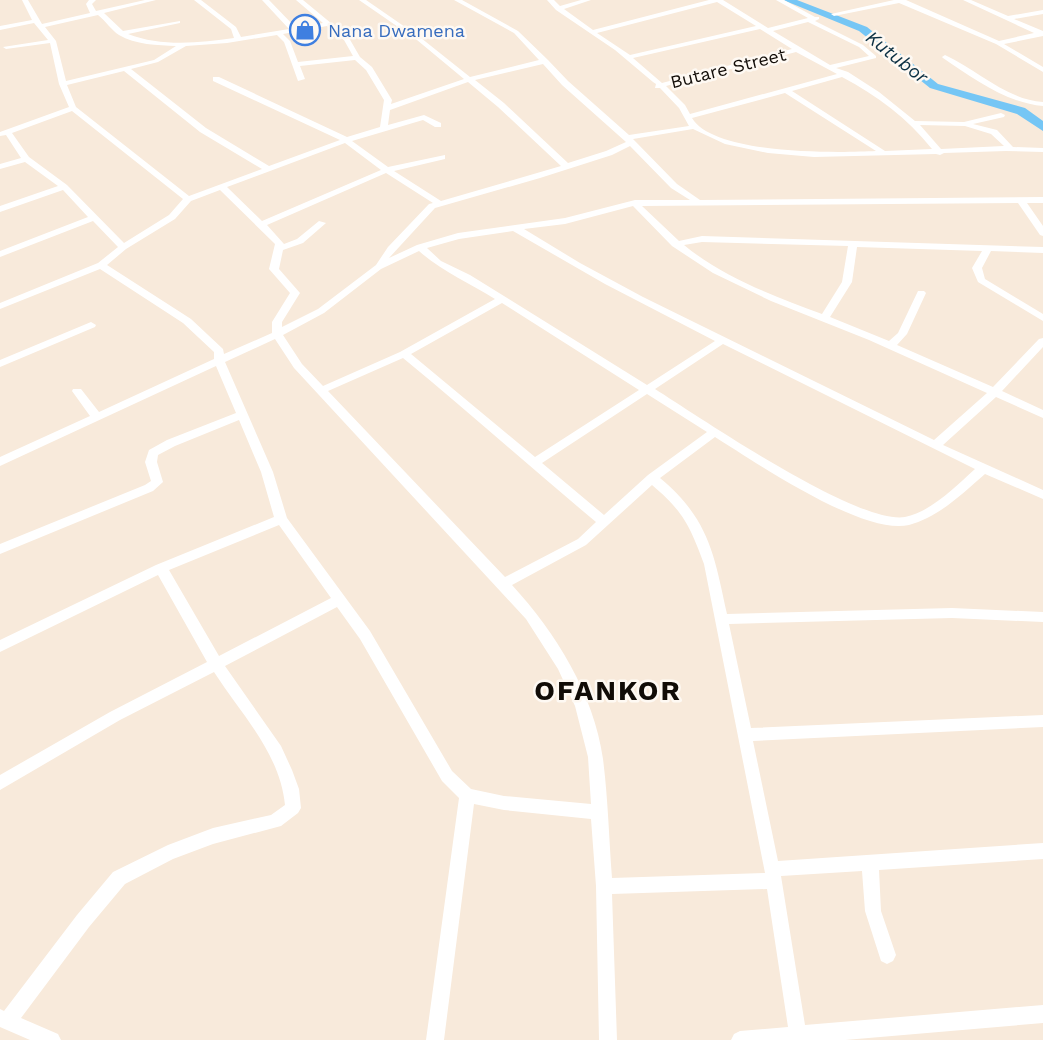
<svg xmlns="http://www.w3.org/2000/svg" width="1043" height="1040" viewBox="0 0 1043 1040" font-family="'Work Sans',sans-serif">
  <style>
    .lines { fill: none; stroke-linecap: round; stroke-linejoin: round }
    .river { fill: #75c6f5; fill-rule: evenodd }
    .minor { fill: #fff; fill-rule: evenodd }
    .labels { text-anchor: middle; dominant-baseline: central; stroke-width: 5; stroke-linejoin: round; paint-order: stroke }
    .far-shop-label { font-size: 18px; fill: #366cbe; stroke: #fef9f3; text-anchor: start }
    .far-street-label { font-size: 18px; fill: #110c07; stroke: #fef9f3 }
    .far-water-label { font-size: 19px; font-style: italic; fill: #0b3043; stroke: #fef9f3 }
    .district-label { font-size: 28px; font-weight: bold; letter-spacing: 2px; fill: #110c07; stroke: #fef9f3 }
  </style>
  <rect width="100%" height="100%" fill="#f8eadb"/>
  <g class="lines">
    <path class="river" d="M783 0H797L867 27 938 84 1025 108 1043 121V131L1017 114 930 88 859 31Z"/>
    <path class="minor" d="M22 0H28L42 24 90 13 86 4 89 0H96L92 4 96 11 145 0H156L104 13 123 31 180 21V23L128 34C161 47 200 43 234 38L231 29 194 0H201L236 27 241 37 289 29 262 0H269L296 28 323 23 296 0H303L349 38 360 57 372 67 392 100 391 104 464 79 417 40 359 0H366L421 38 470 77 539 60 514 33 454 0H462L518 31 548 60 568 81 629 135 689 126 679 108 660 88H655L656 84 653 82 615 50 556 10 547 0H554L560 6 581 0H591L564 9 593 30 709 0H723L768 28 808 18 776 0H784L815 17H819V19L815 21 863 45 876 56V58L836 68 848 72 879 92 915 121 964 122 1001 113 1005 115 1004 117 973 124 997 130 1013 147 1043 148V152L1006 151 944 153 940 155 936 154 814 157 768 153 725 144 693 129 633 139 677 184 700 200 1043 197V203H1027L1043 226V236L1040 235 1018 203 642 206 679 241 702 236 1043 247V253L991 251 982 268 985 279 1043 314V321L978 282 972 268 982 251 857 247 852 282 830 317 889 341 898 333 918 291H924L926 293 907 334 897 345 993 387 1039 339 1043 338V347L1002 391 1043 410V418L996 397 943 445 1043 490V499L985 474C963 493 939 517 909 525 863 536 755 462 715 437L660 478C709 519 714 554 727 614L952 608 1043 612V622L952 618 729 624 751 728 1043 715V727L753 741 778 861 1043 843V859L879 870 881 911 896 955 893 961 887 964 881 961 865 911 862 871 781 876 805 1025 1043 1005V1023L845 1040H731L734 1034 740 1031 788 1027 767 889 612 894 617 1040H599L596 886 591 819 504 810 474 804 444 1040H426L459 798 442 781 360 639 337 607 225 666 281 746 292 770 299 789 301 808 298 813 281 826 213 844 173 859 125 884 89 927 21 1018 58 1034 61 1040H30L0 1027V1009L4 1011 77 915 113 872 168 845 213 828 271 815 285 805C280 753 241 714 214 672L120 720 0 790V775L110 712 207 662 158 575 0 652V640L156 565 274 517 261 472 239 420 175 446 158 455 157 462 163 482 153 491 0 554V544L145 485 151 481 145 462 149 450 167 440 236 413 216 366 0 466V457L90 416 72 391 73 389H81L99 412 214 359V352L183 323 100 269 0 309V303L98 263 118 247 93 221 0 257V251L88 217 63 190 0 212V206L58 186 25 162 0 169V164L21 158 6 135 0 136V132L69 107 59 84 50 43 6 49 3 47 48 40 34 23 0 30V26L32 20ZM717 2 756 26 630 55 597 33ZM98 15C106 21 111 30 119 35 135 45 158 45 176 46L154 60 66 81 56 41 45 27ZM808 22 859 47 869 56 830 65 773 31ZM327 26 344 40 353 56 298 62 290 41 283 34ZM760 29 792 49 662 83 633 58ZM277 35 284 42 298 81 305 79 300 66 355 60 366 70 384 100 380 127 347 137 219 77H213V81L340 140 269 166 206 128 131 69 158 62 186 46 227 43ZM796 52 837 74 690 114 685 105 666 86ZM543 64 562 85 626 142 606 151 568 163 504 103 475 80ZM124 71 200 132 262 169 189 196 76 107 67 85ZM842 77C878 96 907 118 932 149L885 151 792 91ZM468 82 498 107 561 166 441 201 394 171 445 159V155L388 167 352 141 423 120 435 127H441V123L424 115 388 125 390 110ZM785 93 876 151C836 153 714 155 692 118ZM72 111 183 199 169 215 124 243 67 185 29 157 12 133ZM920 125 965 126 991 134 1004 146 941 149ZM345 143 381 170 262 221 227 187ZM630 146 671 188 690 200H635L565 218 458 233 417 245 389 258 435 208 540 178 612 155ZM386 173 433 203 429 204 388 247 376 265 318 309 282 327V322L300 293 279 269 283 250 303 243 326 223 319 221 297 239 284 244 267 225ZM220 190 275 244 269 269 290 293 272 322V333L224 354 223 349 191 319 107 265 126 249 175 219 191 201ZM633 206 672 246 713 273 771 301 869 340 987 393 934 440 643 297 580 263 524 229 565 224ZM513 231 605 284 715 341 647 385 470 275 441 261 427 248 459 239ZM702 242 848 246 842 282 822 314C774 296 724 278 684 245ZM419 251C441 271 470 283 495 299L400 352 323 386 302 364 283 335 324 313 381 269ZM502 303 639 390 535 457 411 354ZM275 339 294 368 526 619 558 669 575 706 588 757 591 804 504 796 471 789 452 771 370 631 287 518 273 472 225 362ZM723 344 975 469C956 486 931 512 905 517 857 525 701 418 655 389ZM403 358C469 412 531 468 596 522L578 539 505 577 328 391ZM647 394 707 432 648 475 604 515 542 463ZM652 485C683 511 690 526 704 564L765 873 612 878C609 838 608 799 603 759 594 694 556 633 512 585L586 545ZM279 525 331 598 219 656 169 570Z
      M894 0H906L999 41 1034 33 963 0H971L1008 16 1043 10V14L1014 19 1043 31V36L1004 44 1043 67V72L996 44 899 3 834 16 831 14Z
      M945 55C978 70 1005 99 1043 102V106C1006 103 973 78 943 58L942 57Z
      M91 322 96 325 95 327 0 367V360Z"/>
  </g>
  <defs>
    <g id="shop-ring" transform="scale(1.575)"><circle r="9.5" fill="#fef9f3" stroke="#3f7fe0" stroke-width="1.5"/><path d="M-5-2.5h2.3a2.7 3.5 0 0 1 5.4 0H5L5.5 6h-11ZM-1.5-2.5h3a1.5 2.3 0 0 0-3 0Z" fill="#3f7fe0"/></g>
  </defs>
  <g fill-rule="evenodd">
    <use href="#shop-ring" x="305" y="30"/>
  </g>
  <g class="labels">
    <g class="far-shop-label">
      <text x="328" y="30">Nana Dwamena</text>
    </g>
    <g class="far-street-label">
      <text transform="translate(728 68) rotate(-14)">Butare Street</text>
    </g>
    <g class="far-water-label">
      <text transform="translate(897 57) rotate(38)">Kutubor</text>
    </g>
    <g class="district-label">
      <text x="608" y="690">OFANKOR</text>
    </g>
  </g>
</svg>
